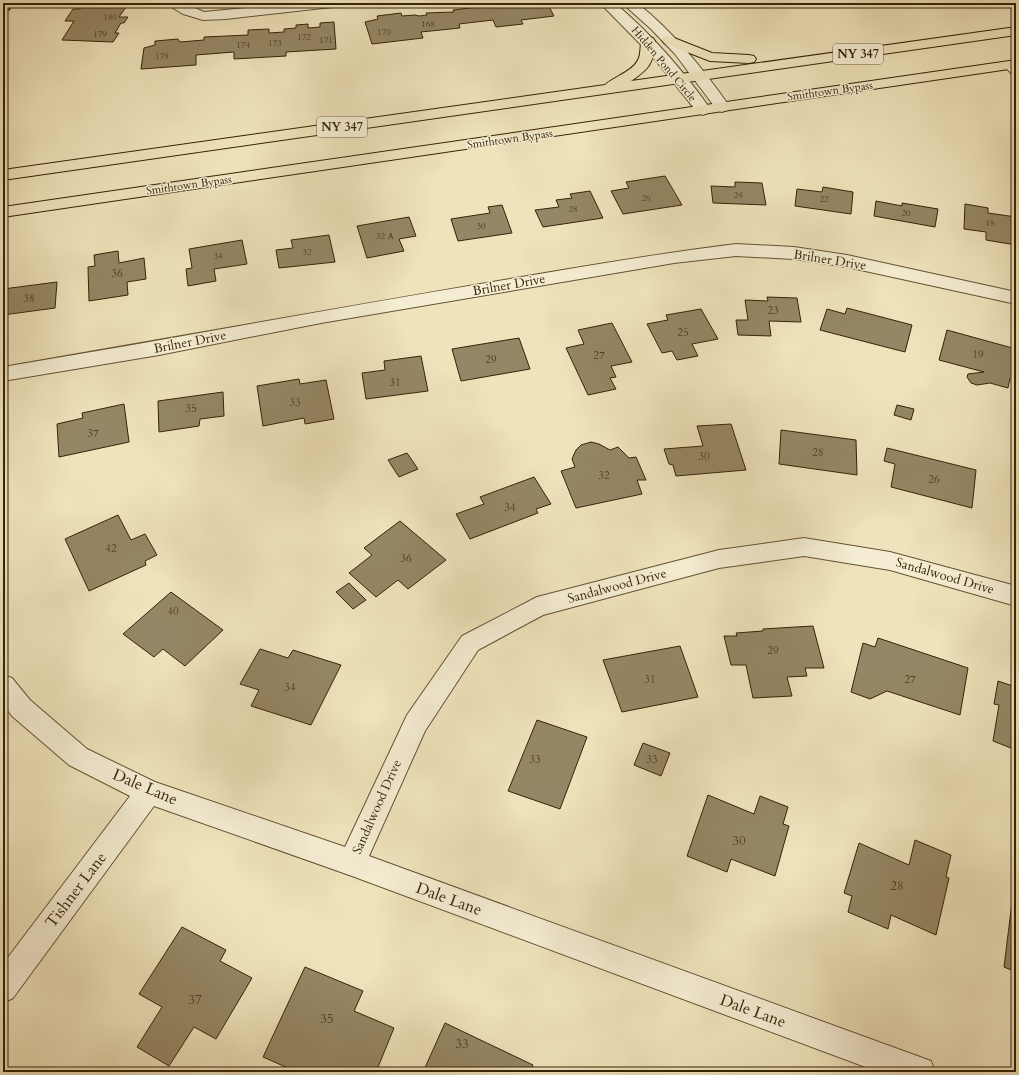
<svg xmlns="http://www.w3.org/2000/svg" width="1019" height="1075" viewBox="0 0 1019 1075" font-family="Cardo,serif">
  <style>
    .building { fill: #958765; stroke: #342307 }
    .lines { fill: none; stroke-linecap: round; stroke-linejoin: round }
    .lane-casing { stroke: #635334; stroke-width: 2 }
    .street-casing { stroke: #635334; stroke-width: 2 }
    .highway-casing { stroke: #342307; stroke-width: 2 }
    .lane { fill: #f5edd3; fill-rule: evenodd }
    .street { fill: #f5edd3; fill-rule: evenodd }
    .highway { fill: #efe3bb; fill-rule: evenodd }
    .labels { text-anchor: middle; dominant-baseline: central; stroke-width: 3; stroke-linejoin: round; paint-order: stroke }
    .far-number-label { font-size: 9px; fill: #4c3c1e }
    .far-street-label { font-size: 11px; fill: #342307; stroke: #f5edd3 }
    .number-label { font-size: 11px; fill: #4c3c1e }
    .shield { fill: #f5edd3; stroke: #6e6044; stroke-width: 1 }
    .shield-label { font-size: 12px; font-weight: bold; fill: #342307 }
    .street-label { font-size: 13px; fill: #342307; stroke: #f5edd3 }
    .near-number-label { font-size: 13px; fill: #4c3c1e }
    .near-street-label { font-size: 16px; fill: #342307; stroke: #f5edd3 }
  </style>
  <rect width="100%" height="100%" fill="#efe3bb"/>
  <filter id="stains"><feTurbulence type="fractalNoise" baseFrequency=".005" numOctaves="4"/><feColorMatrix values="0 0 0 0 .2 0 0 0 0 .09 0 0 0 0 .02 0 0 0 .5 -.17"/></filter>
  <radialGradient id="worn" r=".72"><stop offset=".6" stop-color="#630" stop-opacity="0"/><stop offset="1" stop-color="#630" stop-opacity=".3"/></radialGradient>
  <path class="building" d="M3 3H10V10L3 11Z
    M84 3H135L128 4 119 17H128L124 23H121L115 33H119L113 42 62 40 74 21H65L73 9H80Z
    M502 3H547L554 16 521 20 523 24 496 27 493 20 459 24 460 28 421 32 423 38 372 44 365 22 378 19 377 16 401 13 402 16 415 15 419 16 427 15 426 13 454 12 453 10 502 4Z
    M334 22 336 49 286 52V56L234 59V52L196 55V65L141 69 144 48 155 45V41L178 39 180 42 204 40V37L248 35V30L269 29V33L284 32V29L296 28V25L308 24V28L320 27V23Z
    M665 176 682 205 623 214 611 191 629 188 626 182Z
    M735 182 762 183 766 205 713 203 711 186 735 187Z
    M823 187 853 192 851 214 795 206 797 189 822 192Z
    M590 191 603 218 543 227 535 210 559 207 556 200 572 198 570 194Z
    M876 201 902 206V203L938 209 935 227 874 216Z
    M965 204 988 208V213L1016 217V245L986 240V232L964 229Z
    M502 205 512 233 458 241 451 219 490 213 488 207Z
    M409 217 416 236 399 239 404 251 367 258 357 226Z
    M329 235 335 262 279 268 276 250 293 248 291 240Z
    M242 240 247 264 214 269 216 281 188 286 186 269 192 268 189 249Z
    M118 251 119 263 144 258 146 279 127 282 128 295 89 301 88 267 95 266 94 255Z
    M57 282 55 308 3 315V289Z
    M767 297 797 298 801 322 769 321 771 336 738 335 736 320H748L745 300 768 301Z
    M847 308 912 325 905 352 820 330 827 309 845 314Z
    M701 309 718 339 692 344 698 356 677 360 672 351 662 353 647 324 668 320 666 315Z
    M612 323 632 362 611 366 616 377 610 378 616 389 588 395 566 348 584 344 578 330Z
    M947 330 1016 349V363L1013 379 1010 378 1008 388 990 383 977 385 971 383 967 377 968 374 984 372 939 360Z
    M519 338 530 369 461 381 452 349Z
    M421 356 428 391 366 399 362 373 385 370 384 361Z
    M299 379 300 384 326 380 334 419 305 424 304 418 263 426 257 386Z
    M223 392 224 416 200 419 199 426 159 432 158 401Z
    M124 404 129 442 59 457 57 424 83 418 82 413Z
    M897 405 914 409 911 420 894 415Z
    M731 424 746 470 676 476 673 465 669 464 664 449 703 446 697 426Z
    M781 430 856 440 857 475 779 464Z
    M591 442 599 444 610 450 618 447 629 458 636 457 646 480H637L642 494 576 508 561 471 575 467 572 459 576 450 581 445Z
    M887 448 976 470 972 508 891 487 895 464 884 461Z
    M407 453 418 469 399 477 388 460Z
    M534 477 551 504 536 509 538 513 470 539 456 514 484 504 480 497Z
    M1016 491V517L1011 515Z
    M118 515 131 540 145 534 157 555 145 561 146 565 89 591 65 539Z
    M400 521 446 560 408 589 398 580 376 597 349 573 372 555 364 548Z
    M349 583 366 600 353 609 336 592Z
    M171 592 223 630 185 666 163 649 154 657 123 634Z
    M813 626 824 668H805L807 676 787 677 792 696 753 698 746 665H731L724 636H737L736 633 763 631V629Z
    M878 638 968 668 960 715 887 691 870 699 851 692 863 643 875 647Z
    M680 646 698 697 622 712 603 660Z
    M260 649 288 658 293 650 341 665 311 725 251 706 259 690 240 684Z
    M1014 678 1016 679V750L993 741 999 705 994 704 998 681 1013 686Z
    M537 720 587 737 560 809 508 791Z
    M643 743 670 753 661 776 634 765Z
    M708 795 754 814 760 796 788 807 783 824 789 826 775 876 731 859 727 872 687 856Z
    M915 840 951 855 946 877 949 878 936 935 891 915 888 929 848 912 852 896 844 893 859 843 909 865Z
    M1013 894 1016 895V972L1004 967Z
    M182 927 226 950 220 961 252 978 216 1039 194 1027 169 1066 137 1047 162 1007 139 994Z
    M305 967 363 991 354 1011 394 1028 376 1072H297L263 1057Z
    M445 1023 533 1065 530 1072H423Z"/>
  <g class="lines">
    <g class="lane-casing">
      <path id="lane" d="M1007 62 1016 68V76L1013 75 1003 65Z"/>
    </g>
    <g class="street-casing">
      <path id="street" d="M170 3H184L204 12 296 3H339L337 6 332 7 226 19 203 20 183 14 173 8Z
        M600 3H615C651 34 684 71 711 110L708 113 703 115 698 113 653 57Z
        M622 3H637C674 32 703 69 730 107L727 110 722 112 717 110 675 54 651 29Z
        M736 244 794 247 847 255 1016 292V304L847 267 794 259 736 256 674 263 321 323 159 355 3 381V367C166 340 329 309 492 282 573 268 654 254 736 244Z
        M804 538 890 552 1016 586V606L890 570 804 556 719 568 543 615 478 650 425 731 369 856 920 1057 931 1061 935 1072H879L352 876 154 806 13 998 3 1003V964L130 796 69 765 12 716 3 704V675L12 678 30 700 87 749 155 782 345 847 407 715 462 636 537 597 719 550Z"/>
    </g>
    <g class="highway-casing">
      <path id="highway" d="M1016 27V35L3 180V170L605 85C615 76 632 72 638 60 642 53 639 44 643 38L648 37 653 38 655 41C653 64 650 68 631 81Z
        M669 36 712 53 749 55 754 56 756 59 754 62 749 63 710 61 664 43 662 40 664 37Z
        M1016 60V68L3 217V207Z"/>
    </g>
    <use href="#lane" class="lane"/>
    <use href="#street" class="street"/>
    <use href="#highway" class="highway"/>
  </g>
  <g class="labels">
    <g class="far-number-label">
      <text x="110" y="17">180</text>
      <text x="428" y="24">168</text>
      <text x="384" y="32">170</text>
      <text x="100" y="34">179</text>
      <text x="304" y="37">172</text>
      <text x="326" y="40">171</text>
      <text x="275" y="43">173</text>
      <text x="243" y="45">174</text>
      <text x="162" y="56">178</text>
      <text x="738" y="195">24</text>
      <text x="646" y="198">26</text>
      <text x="824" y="199">22</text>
      <text x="573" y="209">28</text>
      <text x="906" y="213">20</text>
      <text x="990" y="223">18</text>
      <text x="481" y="226">30</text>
      <text x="385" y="236">32 A</text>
      <text x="307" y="252">32</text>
      <text x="218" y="256">34</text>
    </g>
    <g class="far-street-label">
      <text transform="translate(664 64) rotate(50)">Hidden Pond Circle</text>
      <text transform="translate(830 91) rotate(-8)">Smithtown Bypass</text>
      <text transform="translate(510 139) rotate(-8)">Smithtown Bypass</text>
      <text transform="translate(189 185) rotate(-8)">Smithtown Bypass</text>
    </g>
    <g class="number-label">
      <text x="117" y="273">36</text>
      <text x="29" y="298">38</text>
      <text x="773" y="310">23</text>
      <text x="683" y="332">25</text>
      <text x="978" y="354">19</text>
      <text x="599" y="355">27</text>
      <text x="491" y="359">29</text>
      <text x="395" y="382">31</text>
      <text x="295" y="402">33</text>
      <text x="191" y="408">35</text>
      <text x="93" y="433">37</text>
      <text x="818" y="452">28</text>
      <text x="704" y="456">30</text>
      <text x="604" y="475">32</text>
      <text x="934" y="479">26</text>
      <text x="510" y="507">34</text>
      <text x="111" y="548">42</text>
      <text x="406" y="558">36</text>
      <text x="173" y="611">40</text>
      <text x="773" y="650">29</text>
      <text x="650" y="679">31</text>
      <text x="910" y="679">27</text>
      <text x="290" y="687">34</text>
      <text x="535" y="759">33</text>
      <text x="652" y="759">33</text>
    </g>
    <g class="shield">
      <rect x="833" y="44" width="50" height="20" rx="3"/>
      <rect x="317" y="117" width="50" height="20" rx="3"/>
    </g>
    <g class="shield-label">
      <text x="858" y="54">NY 347</text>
      <text x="342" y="127">NY 347</text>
    </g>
    <g class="street-label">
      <text transform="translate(830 260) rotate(9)">Brilner Drive</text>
      <text transform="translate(509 285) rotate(-10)">Brilner Drive</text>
      <text transform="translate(190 342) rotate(-11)">Brilner Drive</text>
      <text transform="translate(945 576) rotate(16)">Sandalwood Drive</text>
      <text transform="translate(617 586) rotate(-15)">Sandalwood Drive</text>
      <text transform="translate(377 807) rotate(-66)">Sandalwood Drive</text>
    </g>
    <g class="near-number-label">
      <text x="739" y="841">30</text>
      <text x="897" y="886">28</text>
      <text x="195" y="1000">37</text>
      <text x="327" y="1019">35</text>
      <text x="462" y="1044">33</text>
    </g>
    <g class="near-street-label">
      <text transform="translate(145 787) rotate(23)">Dale Lane</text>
      <text transform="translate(76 890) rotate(-53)">Tishner Lane</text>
      <text transform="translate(449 899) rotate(20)">Dale Lane</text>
      <text transform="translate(753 1011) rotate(20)">Dale Lane</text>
    </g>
  </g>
  <rect width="1019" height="1075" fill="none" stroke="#efe3bb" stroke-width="16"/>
  <rect x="4" y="4" width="1011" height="1067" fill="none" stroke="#342307" stroke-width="2"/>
  <rect x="8" y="8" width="1003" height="1059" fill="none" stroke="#342307"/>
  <rect width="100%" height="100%" filter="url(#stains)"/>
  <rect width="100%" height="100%" fill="url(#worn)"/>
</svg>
